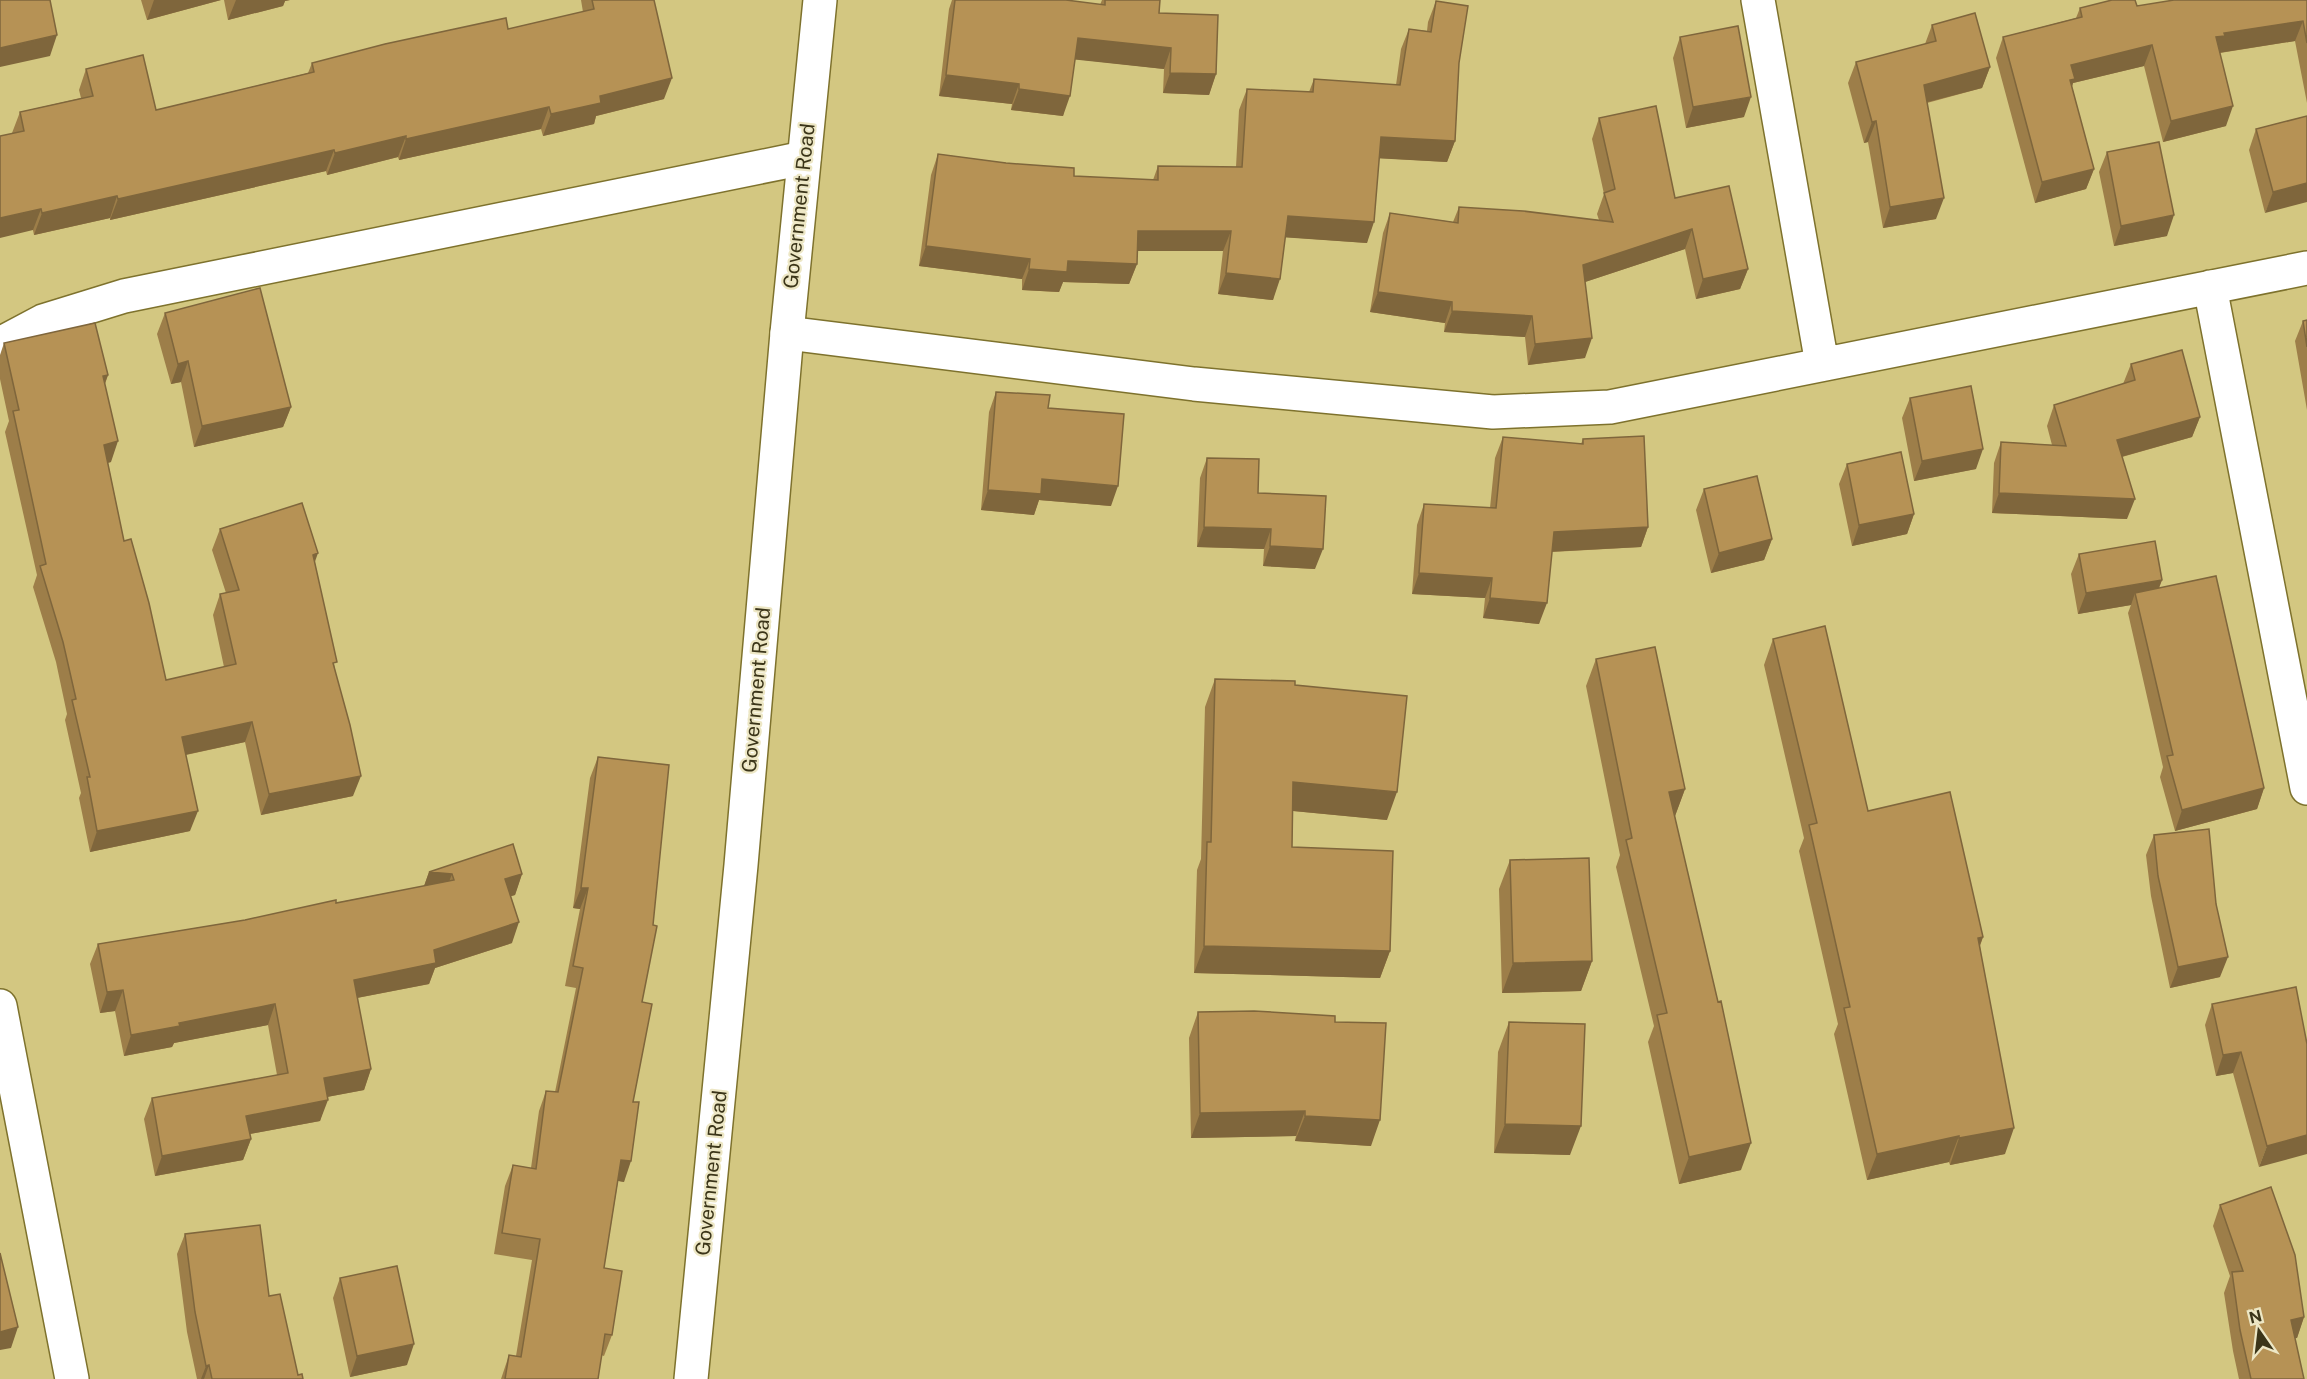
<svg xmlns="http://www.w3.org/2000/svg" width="2307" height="1379" viewBox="0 0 2307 1379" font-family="'Public Sans',sans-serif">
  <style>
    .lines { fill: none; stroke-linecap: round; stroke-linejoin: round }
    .street-casing { stroke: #7e722d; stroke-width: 36 }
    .secondary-casing { stroke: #7e722d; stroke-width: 36 }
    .street { stroke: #fff; stroke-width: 33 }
    .secondary { stroke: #fff; stroke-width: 33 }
    .wall { fill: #9d7e49 }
    .shaded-wall { fill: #7f663c }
    .building { fill: #b69255; stroke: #7f663c; stroke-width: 1.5 }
    .labels { text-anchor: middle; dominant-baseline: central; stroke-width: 4.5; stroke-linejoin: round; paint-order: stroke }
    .street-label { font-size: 20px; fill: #3b3519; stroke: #ede7c5 }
  </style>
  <rect width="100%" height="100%" fill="#d3c781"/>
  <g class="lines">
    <g class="street-casing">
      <path id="street" d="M1758 0 1822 364
        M2210 287 2307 788
        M787 333 1194 384 1493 412 1610 407 2307 268
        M0 344 43 321 124 296 804 158
        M0 1006 72 1379"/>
    </g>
    <g class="secondary-casing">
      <path id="secondary" d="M691 1379 741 865 787 333 820 0"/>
    </g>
    <use href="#street" class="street"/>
    <use href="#secondary" class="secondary"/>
  </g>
  <path class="wall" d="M141 0H221L147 20Z
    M224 0H290L285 1 283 6 228 20Z
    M581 0H654L664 99 596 116 594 124 543 136 541 129 399 160 398 157 327 175 326 171 110 220V218L34 235 12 133 20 112 81 98 79 90 86 69 156 110 308 73 312 63 508 29 583 12Z
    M952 0H1066L1100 5 1102 0H1160L1159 13 1216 74 1209 95 1163 93 1164 69 1075 59 1063 116 1011 110 1012 104 939 96 949 9Z
    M2307 0V103L2295 41 2220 53 2226 126 2163 142 2144 66 2073 83 2072 87 2094 169 2086 189 2035 203 1996 58 2003 37 2076 18 2080 8Z
    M1436 1 1459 63 1455 141 1447 162 1379 158 1367 243 1285 237 1273 300 1218 294 1223 251H1137V264L1129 284 1063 282 1059 292 1022 290V279L919 266 931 175 938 154 1006 163 1074 176 1153 180 1158 166 1236 167 1239 110 1247 89 1309 92 1314 79 1396 85 1401 49 1409 29 1427 31 1428 22Z
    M1932 25 1990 67 1982 88 1927 103 1936 219 1883 228 1868 142 1864 143 1848 83 1856 62 1925 44Z
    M1680 37 1744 117 1686 128 1673 58Z
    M2307 116 2265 213 2249 150 2256 129Z
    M1599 118 1675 198 1748 269 1740 289 1696 299 1685 249 1585 282V358L1528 365 1525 337 1444 332 1445 323 1370 312 1383 233 1390 213 1453 222 1459 207 1599 220 1597 214 1604 194 1592 139Z
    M2107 152 2167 236 2114 246 2099 172Z
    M165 313 291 407 283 427 194 447 181 382 171 384 157 334Z
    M2307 320V410L2295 341 2303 321Z
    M4 343 108 375 105 384 111 462 108 463 124 541 166 680 224 667 213 615 220 594 226 593 212 550 220 529 315 563 335 669 353 796 261 815 245 742 186 755 190 831 90 852 79 798 81 793 65 720 67 714 56 662 33 587 37 575 5 432 9 421 0 379V355Z
    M2131 364 2200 417 2192 437 2122 457 2127 519 1992 513 1994 463 2001 442 2052 445 2047 426 2054 405 2123 384Z
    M996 392 1048 408 1111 506 1039 500 1034 515 981 510 989 412Z
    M1910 398 1976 469 1914 481 1902 418Z
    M1503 437 1581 444 1583 439 1648 527 1641 547 1552 552 1539 624 1483 618 1485 598 1412 594 1417 525 1424 504 1490 508 1495 458Z
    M1207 458 1258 493 1315 569 1263 566 1264 549 1197 547 1200 478Z
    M1847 464 1914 514 1907 534 1852 546 1839 484Z
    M1704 489 1772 539 1764 560 1711 573 1696 510Z
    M2079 554 2162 580 2159 588 2264 788 2257 809 2175 831 2160 777 2163 767 2128 613 2131 605 2078 614 2071 574Z
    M1773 639 1868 811 1983 937 1980 946 2005 1154 1950 1165 1949 1162 1867 1180 1834 1034 1838 1024 1799 851 1804 838 1764 665Z
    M1596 659 1685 789 1675 816 1741 1170 1679 1184 1648 1042 1654 1026 1616 867 1620 855 1586 686Z
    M1215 679 1295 685 1387 820 1293 811 1292 847 1390 951 1380 978 1194 973 1197 870 1201 859 1205 707Z
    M598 757 642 1002 633 1102 624 1182 618 1181 604 1268 612 1335 604 1356 601 1355 598 1379H501L509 1355 516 1356 532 1260 494 1254 505 1186 513 1165 531 1168 539 1111 546 1091 555 1092 576 988 565 986 580 909 573 908 590 778Z
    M2154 835 2220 977 2170 988 2151 896 2146 855Z
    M1510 860 1592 961 1581 991 1502 993 1499 889Z
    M429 872 522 874 515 895 511 896 512 943 435 968 429 984 357 998 371 1069 364 1090 327 1097 320 1121 250 1134 251 1139 243 1160 155 1176 144 1119 152 1098 277 1075 268 1025 174 1043 172 1047 124 1056 115 1011 100 1013 90 964 98 944 245 920 424 886Z
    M2212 1004 2307 1044 2259 1167 2233 1073 2216 1076 2205 1025Z
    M1198 1012 1335 1022 1371 1146 1295 1141 1296 1136 1191 1138 1189 1038Z
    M1509 1022 1570 1155 1494 1153 1498 1052Z
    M2220 1205 2304 1317 2297 1338H2295L2304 1379H2239L2233 1351 2224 1293 2230 1276 2213 1226Z
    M185 1234 269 1296 298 1375 303 1379H197L187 1332 177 1254Z
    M340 1278 407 1365 350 1377 333 1298Z"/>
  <path class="shaded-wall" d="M154 0H221L147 20Z
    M236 0H290L285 1 283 6 228 20Z
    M2303 21 2295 41 2218 53 2216 37 2224 33Z
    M57 35 50 56 0 67V48Z
    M1078 38 1171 48 1164 69 1070 59Z
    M2152 45 2144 66 2073 83 2067 100 2071 65Z
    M1990 67 1982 88 1916 105 1924 85Z
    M1170 73 1216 74 1209 95 1163 93Z
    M946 75 1019 84 1012 104 939 96Z
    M672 78 664 99 596 116 594 124 543 136 551 114 600 96Z
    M1019 89 1070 96 1063 116 1011 110Z
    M1751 97 1744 117 1686 128 1693 107Z
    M2233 106 2226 126 2163 142 2171 121Z
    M549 107 541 129 399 160 406 139Z
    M1876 121 1868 142 1864 143 1872 122Z
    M406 136 398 157 327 175 335 153Z
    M1381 137 1455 141 1447 162 1373 158Z
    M334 150 326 171 110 220 118 199Z
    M2094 169 2086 189 2035 203 2042 182Z
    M2307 183V202L2265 213 2273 192Z
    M117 196 110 218 34 235 42 213Z
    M1944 198 1936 219 1883 228 1890 207Z
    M41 209 33 230 0 238V218Z
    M2174 215 2167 236 2114 246 2121 226Z
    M1288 216 1374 222 1367 243 1280 237Z
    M1692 229 1685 249 1576 285 1583 265Z
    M1138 231H1231L1223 251H1131Z
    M926 246 1030 259 1022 279 919 266Z
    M1068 261 1137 264 1129 284 1063 282 1059 292 1022 290 1029 269Z
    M1748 269 1740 289 1696 299 1703 279Z
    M1226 273 1280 279 1273 300 1218 294Z
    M1378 292 1452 302 1445 323 1370 312Z
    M1452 311 1532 316 1525 337 1444 332Z
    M1592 338 1585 358 1528 365 1535 344Z
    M188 361 181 382 171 384 178 364Z
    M108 375 100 396 103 376Z
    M291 407 283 427 194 447 202 426Z
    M2200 417 2192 437 2110 460 2117 440Z
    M118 441 111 462 96 465 104 445Z
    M1983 449 1976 469 1914 481 1922 461Z
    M1042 479 1118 486 1111 506 1039 500 1034 515 981 510 988 490Z
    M1999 493 2135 499 2127 519 1992 513Z
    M1914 514 1907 534 1852 546 1859 525Z
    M1204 527 1271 529 1264 549 1197 547Z
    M1648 527 1641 547 1546 552 1554 532Z
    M1772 539 1764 560 1711 573 1719 553Z
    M1270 546 1323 549 1315 569 1263 566Z
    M318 553 311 573 313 555Z
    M1419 573 1492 578 1485 598 1412 594Z
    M2162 580 2154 600 2135 593 2131 605 2078 614 2086 593Z
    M1490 598 1547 603 1539 624 1483 618Z
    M252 722 245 742 175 757 182 737Z
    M361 776 353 796 261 815 269 794Z
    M1293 782 1397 792 1387 820 1283 810Z
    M2264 788 2257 809 2175 831 2182 810Z
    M1685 789 1675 816 1669 792Z
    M198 811 190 831 90 852 97 831Z
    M429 872 452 874 444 895 422 892Z
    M522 874 515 895 498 900 505 879Z
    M581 888H588L580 909 573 908Z
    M519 922 512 943 435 968 429 984 346 1000 354 980 434 950Z
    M1983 937 1973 963 1978 938Z
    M1204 946 1390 951 1380 978 1194 973Z
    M2228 957 2220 977 2170 988 2178 967Z
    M1592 961 1581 991 1502 993 1513 963Z
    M123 990 115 1011 100 1013 107 992Z
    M275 1004 268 1025 174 1043 172 1047 124 1056 131 1035 179 1023Z
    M2241 1052 2233 1073 2216 1076 2223 1055Z
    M371 1069 364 1090 316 1099 324 1078Z
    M328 1100 320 1121 239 1136 246 1116Z
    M1305 1111 1296 1136 1191 1138 1200 1113Z
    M1305 1116 1380 1120 1371 1146 1295 1141Z
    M1505 1124 1581 1126 1570 1155 1494 1153Z
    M2014 1128 2005 1154 1950 1165 1959 1138Z
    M2307 1135V1154L2259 1167 2267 1146Z
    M1959 1136 1949 1162 1867 1180 1877 1154Z
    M251 1139 243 1160 155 1176 162 1156Z
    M1751 1143 1741 1170 1679 1184 1689 1157Z
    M621 1160 631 1161 624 1182 614 1180Z
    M2304 1317 2297 1338 2283 1340 2291 1320Z
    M18 1327 11 1348 0 1350V1332Z
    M414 1344 407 1365 350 1377 357 1356Z
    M209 1365 204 1379H201L206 1366Z"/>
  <path class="building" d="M0 0H50L57 35 0 48Z
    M592 0H654L672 78 600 96 601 103 551 114 549 107 406 139V136L335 153 334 150 118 199 117 196 42 213 41 209 0 218V136L24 131 20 112 93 96 86 69 143 55 156 110 314 72 312 63 385 44 506 18 508 29 594 9Z
    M955 0H1066L1105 5V0H1160L1159 13 1218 15 1216 74 1170 73 1171 48 1078 38 1070 96 1019 89V84L946 75Z
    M2112 0H2135L2137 6 2174 0H2307V43L2303 21 2224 33 2225 36 2216 37 2233 106 2171 121 2152 45 2071 65 2075 79 2070 80 2094 169 2042 182 2003 37 2082 17 2080 8Z
    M1436 1 1468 6 1459 63 1455 141 1381 137 1374 222 1288 216 1280 279 1226 273 1231 231H1138L1137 264 1068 261 1067 272 1029 269 1030 259 926 246 938 154 1006 163 1074 168V176L1158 180V166L1242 167 1247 89 1313 92 1314 79 1400 85 1409 29 1431 32Z
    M1975 13 1990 67 1924 85 1944 198 1890 207 1876 121 1872 122 1856 62 1936 41 1932 25Z
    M1738 26 1751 97 1693 107 1680 37Z
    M1656 106 1675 198 1729 186 1748 269 1703 279 1692 229 1583 265 1592 338 1535 344 1532 316 1452 311V302L1378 292 1390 213 1458 223 1459 207 1523 211 1613 222 1604 193 1615 189 1599 118Z
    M2307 116V183L2273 192 2256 129Z
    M2159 142 2174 215 2121 226 2107 152Z
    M260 288 291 407 202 426 188 361 178 364 165 313Z
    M2307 320V347L2303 321Z
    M95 323 108 375 103 376 118 441 104 445 124 541 131 539 149 603 166 680 236 664 220 594 239 590 220 529 302 503 318 553 313 555 337 662 333 663 350 725 361 776 269 794 252 722 182 737 198 811 97 831 87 777H90L72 700 76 699 63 642 40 566 46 564 13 411 19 410 4 343Z
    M2182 350 2200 417 2117 440 2135 499 1999 493 2001 442 2066 446 2054 405 2135 380 2131 364Z
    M1971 386 1983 449 1922 461 1910 398Z
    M996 392 1050 395 1048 408 1124 414 1118 486 1042 479 1041 494 988 490Z
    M1644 436 1648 527 1554 532 1547 603 1490 598 1492 578 1419 573 1424 504 1496 508 1503 437 1583 444V439Z
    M1901 452 1914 514 1859 525 1847 464Z
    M1207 458 1259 459 1258 493 1326 496 1323 549 1270 546 1271 529 1204 527Z
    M1757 476 1772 539 1719 553 1704 489Z
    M2155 541 2162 580 2086 593 2079 554Z
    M2216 576 2264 788 2182 810 2167 756 2173 755 2135 593Z
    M1825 626 1868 811 1950 792 1983 937 1978 938 2014 1128 1959 1138V1136L1877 1154 1844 1008 1850 1007 1809 825 1817 823 1773 639Z
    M1655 647 1685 789 1669 792 1718 1002 1721 1001 1751 1143 1689 1157 1657 1015 1667 1013 1626 840 1632 838 1596 659Z
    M1215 679 1295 681V685L1407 696 1397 792 1293 782 1292 847 1393 851 1390 951 1204 946 1207 842H1211Z
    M598 757 669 765 653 925 657 926 642 1002 652 1004 633 1102H639L631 1161 621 1160 604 1268 622 1271 612 1335 605 1334 598 1379H505L509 1355 521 1357 540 1239 502 1233 513 1165 536 1169 546 1091 558 1092 583 968 573 966 588 888H581Z
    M2209 829 2216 904 2228 957 2178 967 2158 876 2154 835Z
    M513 844 522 874 505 879 519 922 434 950 436 963 354 980 371 1069 324 1078 328 1100 246 1116 251 1139 162 1156 152 1098 288 1073 275 1004 179 1023 180 1026 131 1035 123 990 107 992 98 944 245 920 336 900V903L454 880 452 874 429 872Z
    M1589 858 1592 961 1513 963 1510 860Z
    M2296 987 2307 1044V1135L2267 1146 2241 1052 2223 1055 2212 1004Z
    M1254 1011 1335 1016V1022L1386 1023 1380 1120 1305 1116V1111L1200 1113 1198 1012Z
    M1509 1022 1585 1024 1581 1126 1505 1124Z
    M2271 1187 2295 1255 2304 1317 2291 1320 2304 1379H2251L2240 1330 2232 1272 2243 1271 2220 1205Z
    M260 1225 269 1296 280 1294 298 1375 302 1374 303 1379H212L209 1365 206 1366 195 1312 185 1234Z
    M0 1253 18 1327 0 1332Z
    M397 1266 414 1344 357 1356 340 1278Z"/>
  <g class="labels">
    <g class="street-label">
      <text transform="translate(799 206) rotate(-84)">Government Road</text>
      <text transform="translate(756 690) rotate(-85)">Government Road</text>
      <text transform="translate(711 1173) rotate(-84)">Government Road</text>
    </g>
  </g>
  <g transform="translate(2259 1331) rotate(346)" stroke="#ede7c5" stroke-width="4.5" paint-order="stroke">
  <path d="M0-4.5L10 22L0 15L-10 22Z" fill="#3b3519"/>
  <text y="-9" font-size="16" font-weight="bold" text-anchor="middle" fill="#3b3519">N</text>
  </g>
</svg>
